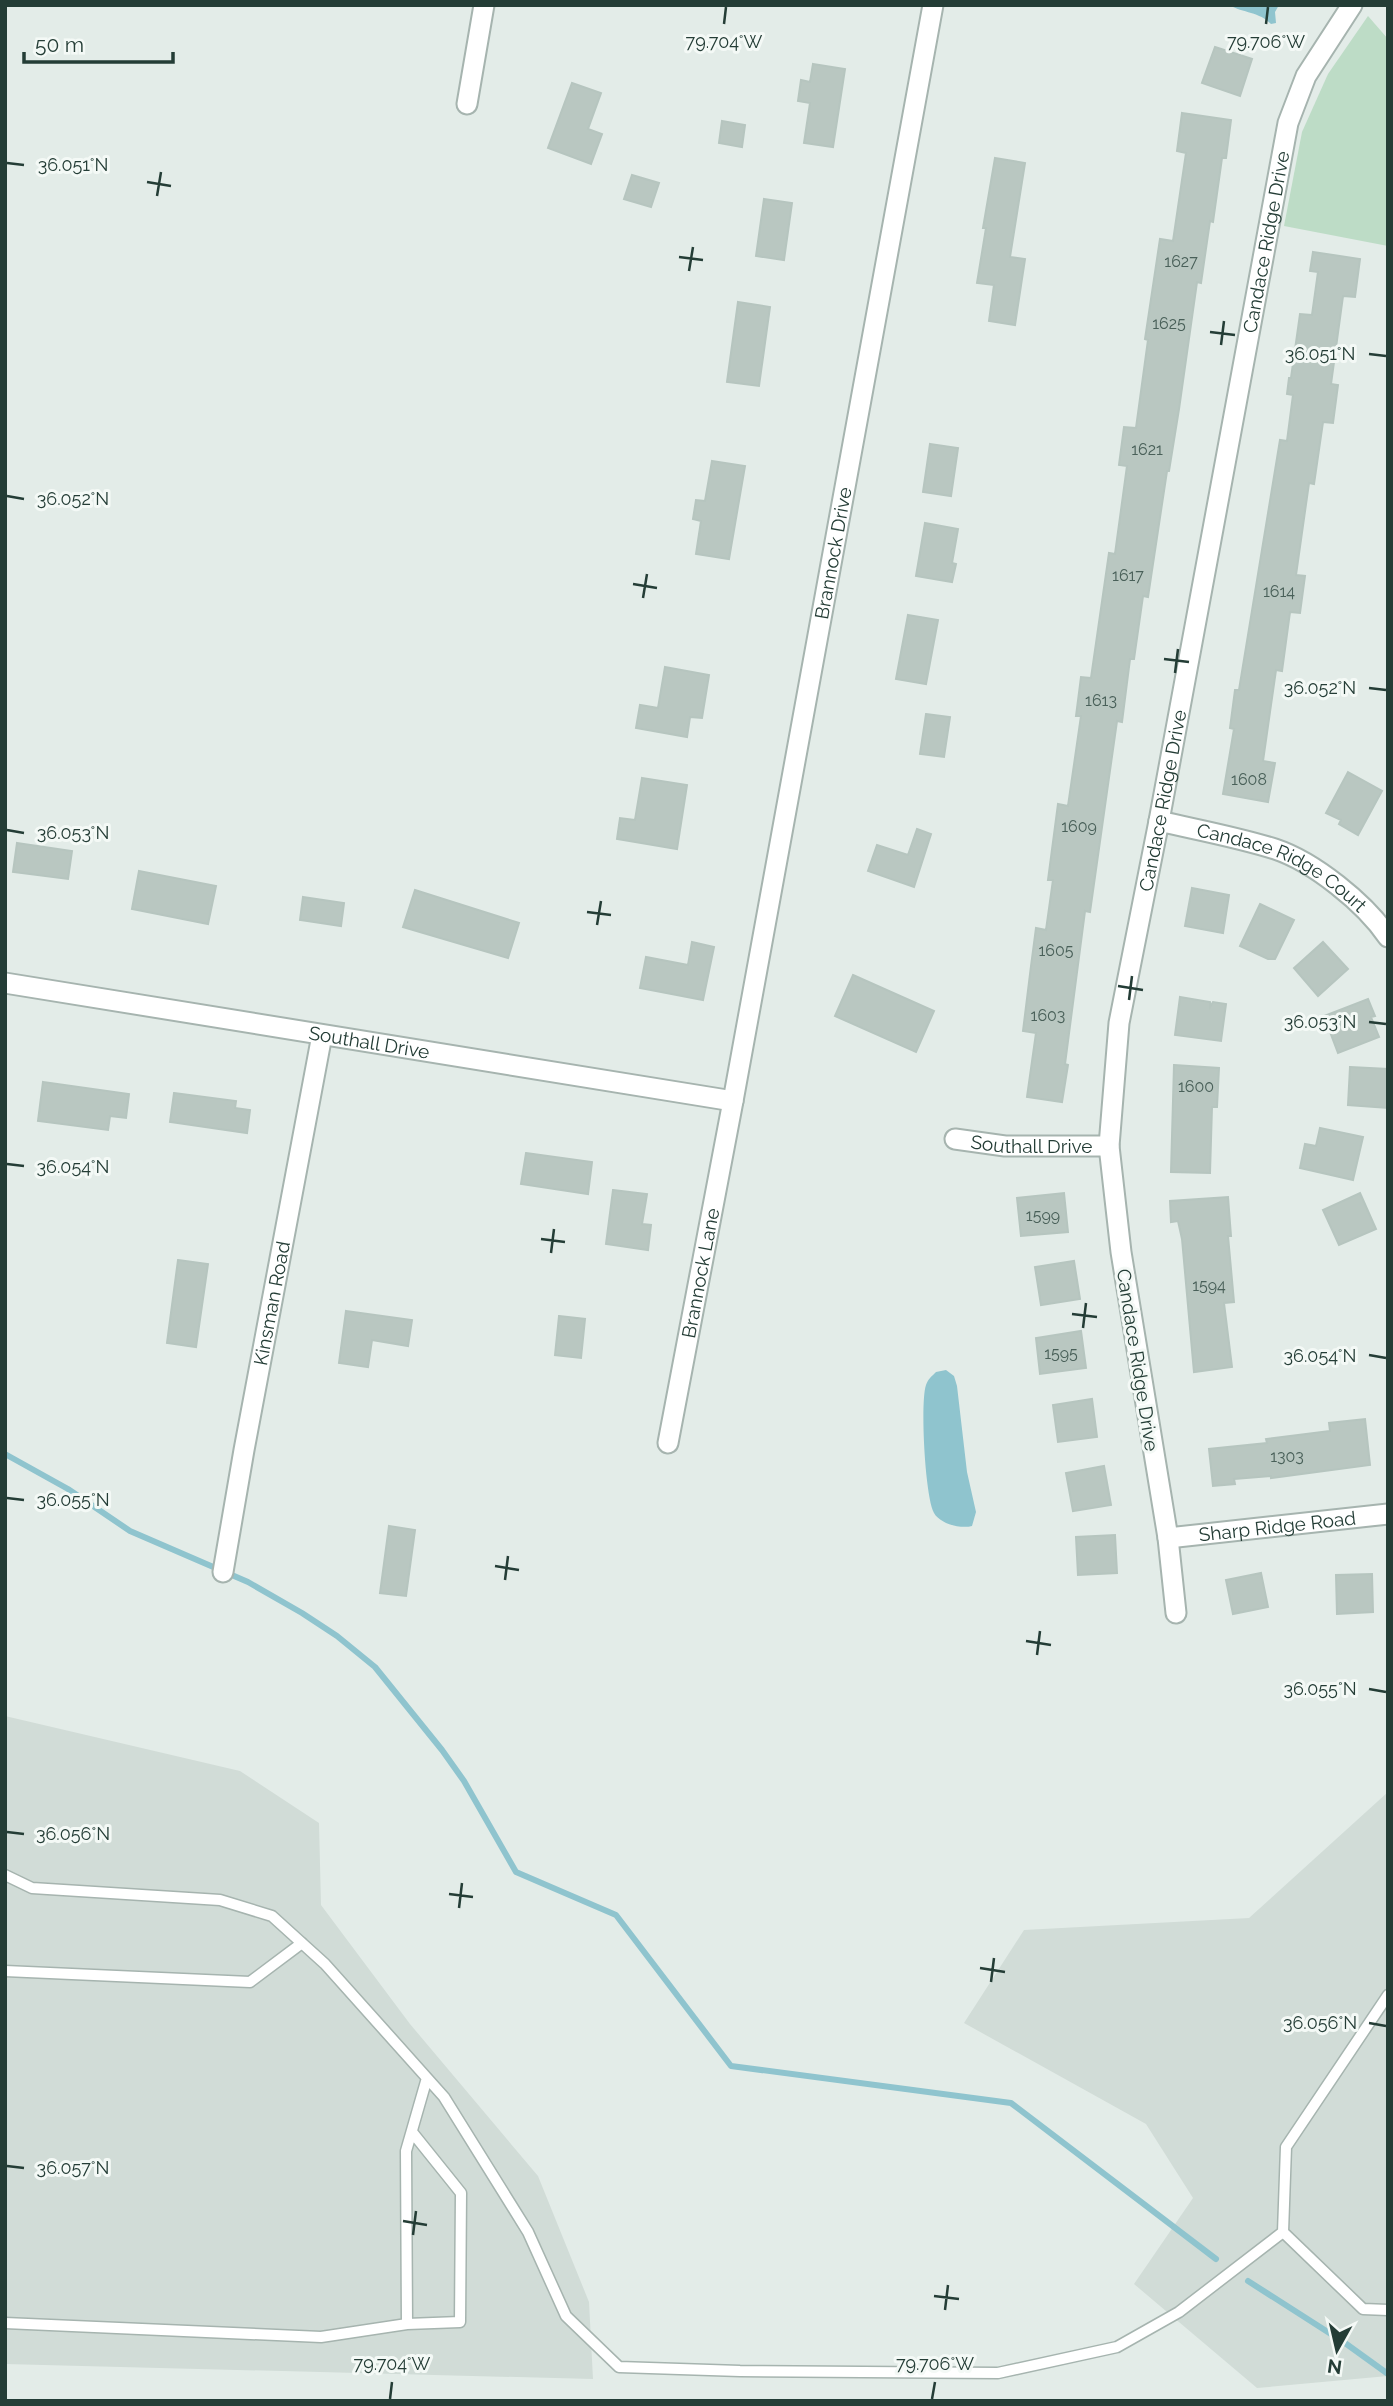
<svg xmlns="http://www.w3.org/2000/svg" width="1393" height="2406" viewBox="0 0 1393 2406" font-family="Raleway,sans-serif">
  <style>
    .built { fill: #d1dcd7 }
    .green { fill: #bddcc6 }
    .water { fill: #8fc4ce }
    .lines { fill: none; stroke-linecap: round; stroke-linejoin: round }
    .stream { stroke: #8fc4ce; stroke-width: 6 }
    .building { fill: #b9c7c1; stroke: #b6c5bf; stroke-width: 2 }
    .service-casing { stroke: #a6b4af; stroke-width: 13 }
    .minor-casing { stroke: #a6b4af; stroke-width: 23 }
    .service { stroke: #fff; stroke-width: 10 }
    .minor { stroke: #fff; stroke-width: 19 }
    .ticks { fill: none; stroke: #243d36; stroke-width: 2.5 }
    .labels { text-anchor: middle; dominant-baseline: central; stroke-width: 6; stroke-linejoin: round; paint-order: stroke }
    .number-label { font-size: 16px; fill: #496059 }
    .street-label { font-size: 19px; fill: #243d36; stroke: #f4f9f6 }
    .ticks-label { font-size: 18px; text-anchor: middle; fill: #243d36; stroke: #f4f9f6; stroke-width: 6; stroke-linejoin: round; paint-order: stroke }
  </style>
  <rect width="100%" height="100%" fill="#e3ece8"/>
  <path class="built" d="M5 1716 240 1771 319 1823 321 1905 410 2024 538 2176 589 2302 593 2379 5 2364Z
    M1388 1792V2376L1257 2388 1134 2284 1193 2198 1146 2124 964 2023 1024 1930 1249 1918Z"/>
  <path class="green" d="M1368 16 1388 39V246L1284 226 1302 132 1328 74Z"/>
  <path class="water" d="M1229 5H1279L1275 12 1276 23 1271 24C1260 12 1243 13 1229 5Z
    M946 1370 954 1376 957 1386 967 1472 976 1512 972 1526C961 1529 940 1524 934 1513 925 1497 920 1402 926 1385 928 1379 932 1376 936 1372Z"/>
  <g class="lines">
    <path class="stream" d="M5 1454 68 1489 130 1531 248 1582 302 1613 337 1636 375 1667 442 1750 464 1781 516 1872 616 1915 731 2066 1011 2103 1216 2259
      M1248 2281 1345 2343 1388 2374"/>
  </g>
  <path class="building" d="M1215 47 1252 59 1240 96 1202 83Z
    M813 64 845 69 833 147 804 143 810 103 798 101 801 80 810 82Z
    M572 83 601 93 588 129 602 134 591 164 548 148Z
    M1182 113 1231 120 1226 158H1222L1213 222 1210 221 1201 283 1197 282 1179 409 1169 471H1167L1148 597 1143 596 1134 659H1130L1122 722 1117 721 1090 912 1085 911 1065 1064 1068 1065 1062 1102 1027 1097 1036 1033 1023 1031 1031 966 1036 928 1046 930 1053 880H1048L1058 804 1068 806 1081 716H1076L1081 677 1091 678 1109 553 1115 554 1127 466 1119 465 1124 427 1136 428 1148 340 1145 339 1160 239 1173 241 1186 153 1177 151Z
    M722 121 745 125 742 147 719 143Z
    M995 158 1025 163 1010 257 1025 259 1015 325 989 321 994 285 977 283 986 228H983Z
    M632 175 659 183 651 207 624 199Z
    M764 199 792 203 784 260 756 256Z
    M1313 252 1360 259 1355 297 1343 296 1331 384 1338 385 1333 423 1323 422 1314 484 1309 483 1296 575 1305 576 1300 613 1290 612 1282 671 1276 670 1263 761 1275 763 1268 802 1223 794 1234 729 1230 728 1235 690H1239L1280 440 1287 441 1293 395 1287 394 1289 378H1291L1300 314 1312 315 1318 272 1310 271Z
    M738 302 770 307 759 386 727 382Z
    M930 444 958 448 951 496 923 492Z
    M712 461 745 466 729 559 696 554 701 521 693 519 696 500 705 501Z
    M925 523 958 529 952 563 956 564 952 582 916 576Z
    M908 615 938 620 926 684 896 679Z
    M665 667 709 675 702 718 690 717 687 737 636 728 640 705 658 708Z
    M926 714 950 717 944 757 920 754Z
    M1348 772 1382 791 1358 835 1339 824 1341 820 1326 813Z
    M642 778 687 785 677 849 617 839 620 818 635 820Z
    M917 829 931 834 914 887 868 871 877 845 908 855Z
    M17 843 72 851 68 879 13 872Z
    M139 871 216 886 208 924 132 909Z
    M1192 888 1229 895 1223 933 1185 926Z
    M415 890 519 923 508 958 403 927Z
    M303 897 344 903 341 926 300 920Z
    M1260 904 1294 920 1275 959H1268L1240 946Z
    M692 942 714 947 703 1000 640 988 646 957 688 965Z
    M1323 942 1348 969 1318 996 1294 968Z
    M853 975 934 1011 916 1052 835 1016Z
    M1180 997 1210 1002V1007L1213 1002 1226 1004 1221 1041 1175 1035Z
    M1368 999 1375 1016 1371 1017 1379 1037 1338 1053 1324 1016Z
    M1174 1065 1219 1068 1217 1107H1212L1210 1173 1171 1172Z
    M1350 1067 1388 1069V1108L1348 1105Z
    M43 1082 129 1094 126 1118 110 1116 108 1130 38 1121Z
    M174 1093 236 1101 235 1108 250 1110 247 1133 170 1122Z
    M1320 1128 1363 1137 1353 1180 1300 1168 1305 1144 1316 1146Z
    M526 1153 592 1162 588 1194 521 1184Z
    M613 1190 647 1194 642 1224 651 1225 648 1250 606 1244Z
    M1064 1193 1068 1232 1021 1236 1017 1198Z
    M1360 1193 1376 1229 1339 1245 1323 1210Z
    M1228 1197 1231 1236H1228L1234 1302 1224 1303 1232 1367 1194 1372 1182 1239 1178 1221 1171 1222 1170 1201Z
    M178 1260 208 1264 196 1347 167 1343Z
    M1074 1261 1080 1299 1041 1305 1035 1267Z
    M346 1311 412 1320 408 1346 372 1340 368 1367 339 1363Z
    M559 1316 585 1319 581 1358 555 1355Z
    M1081 1331 1086 1368 1040 1374 1036 1338Z
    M1092 1399 1097 1437 1058 1442 1053 1405Z
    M1365 1419 1370 1465 1271 1478V1476L1234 1479 1235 1484 1213 1486 1209 1449 1267 1443 1266 1439 1330 1431 1329 1423Z
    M1104 1466 1111 1505 1073 1511 1066 1473Z
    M389 1526 415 1530 406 1596 380 1593Z
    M1115 1535 1117 1573 1078 1575 1076 1537Z
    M1261 1573 1268 1607 1233 1614 1226 1580Z
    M1372 1574 1373 1612 1337 1614 1336 1575Z"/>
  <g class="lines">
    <g class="service-casing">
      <path id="service" d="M5 1875 32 1888 220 1900 272 1916 325 1964 444 2097 528 2232 566 2316 619 2367 740 2371 998 2373 1117 2347 1179 2312 1283 2232 1286 2147 1388 1995
        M5 1971 250 1982 302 1943
        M412 2132 461 2193 460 2322 407 2324 406 2151 427 2078
        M1283 2232 1363 2309 1388 2310
        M5 2323 321 2337 407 2324"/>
    </g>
    <g class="minor-casing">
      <g id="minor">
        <path d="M467 104 484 5"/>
        <path id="s1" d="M1159 821C1198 830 1237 837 1275 849 1314 862 1365 903 1388 937"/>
        <path id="s2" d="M5 983 733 1101"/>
        <path id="s3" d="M955 1139 1005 1146H1109"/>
        <path id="s4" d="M668 1443 733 1101 933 5"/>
        <path id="s5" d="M1168 1538 1388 1514"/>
        <path id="s6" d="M223 1572 244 1450 322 1035"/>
        <path id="s7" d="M1176 1613 1168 1538 1121 1252 1109 1146 1119 1023 1159 821 1288 123 1306 76 1352 5"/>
      </g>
    </g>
    <use href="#service" class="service"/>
    <use href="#minor" class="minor"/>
  </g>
  <path class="ticks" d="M724 24 726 7M1266 24 1268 7M7 163 24 165M147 182 171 186M157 196 161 172M679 257 703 260M689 271 693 247M1210 332 1235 335M1221 345 1224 321M1369 354 1386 356M7 496 24 499M633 584 657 588M643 598 647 574M1164 659 1189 662M1175 673 1178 649M1369 688 1386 690M7 830 24 833M587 912 611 915M597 925 601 901M1118 986 1143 990M1129 1000 1132 976M1369 1022 1386 1024M7 1164 24 1166M541 1239 565 1242M551 1253 554 1229M1072 1314 1097 1317M1083 1328 1086 1303M1369 1355 1386 1358M7 1498 24 1500M495 1566 519 1570M505 1580 508 1556M1026 1641 1051 1645M1037 1655 1040 1631M1369 1689 1386 1692M7 1832 24 1834M449 1894 473 1897M459 1908 462 1883M980 1968 1005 1972M991 1982 994 1958M1369 2023 1386 2026M7 2166 24 2168M403 2221 427 2225M413 2235 416 2211M934 2296 959 2299M945 2310 948 2285M390 2399 392 2382M932 2399 935 2382"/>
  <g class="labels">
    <g class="number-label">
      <text x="1181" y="261">1627</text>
      <text x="1169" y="323">1625</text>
      <text x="1147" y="449">1621</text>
      <text x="1128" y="575">1617</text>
      <text x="1279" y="591">1614</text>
      <text x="1101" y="700">1613</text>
      <text x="1249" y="779">1608</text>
      <text x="1079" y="826">1609</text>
      <text x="1056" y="950">1605</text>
      <text x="1048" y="1015">1603</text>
      <text x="1196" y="1086">1600</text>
      <text x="1043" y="1215">1599</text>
      <text x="1209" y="1285">1594</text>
      <text x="1061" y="1353">1595</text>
      <text x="1287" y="1456">1303</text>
    </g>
    <g class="street-label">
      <text stroke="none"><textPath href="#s7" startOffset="1390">Candace Ridge Drive</textPath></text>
      <text stroke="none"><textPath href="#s4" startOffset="905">Brannock Drive</textPath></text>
      <text stroke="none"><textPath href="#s7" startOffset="822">Candace Ridge Drive</textPath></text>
      <text stroke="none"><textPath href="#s1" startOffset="133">Candace Ridge Court</textPath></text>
      <text stroke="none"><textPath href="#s2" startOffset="369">Southall Drive</textPath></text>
      <text stroke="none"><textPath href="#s3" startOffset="77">Southall Drive</textPath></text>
      <text stroke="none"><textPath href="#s4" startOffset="173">Brannock Lane</textPath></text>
      <text stroke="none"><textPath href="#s6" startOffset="273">Kinsman Road</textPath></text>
      <text transform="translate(1138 1360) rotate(81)">Candace Ridge Drive</text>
      <text stroke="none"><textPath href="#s5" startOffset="110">Sharp Ridge Road</textPath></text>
    </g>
  </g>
  <g class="ticks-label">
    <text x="724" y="48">79.704°W</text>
    <text x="1266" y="48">79.706°W</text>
    <text x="73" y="171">36.051°N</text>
    <text x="1320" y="360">36.051°N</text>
    <text x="73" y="505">36.052°N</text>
    <text x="1320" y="694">36.052°N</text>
    <text x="73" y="839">36.053°N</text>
    <text x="1320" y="1028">36.053°N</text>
    <text x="73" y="1173">36.054°N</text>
    <text x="1320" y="1362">36.054°N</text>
    <text x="73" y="1506">36.055°N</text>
    <text x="1320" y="1695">36.055°N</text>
    <text x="73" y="1840">36.056°N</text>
    <text x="1320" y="2029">36.056°N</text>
    <text x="73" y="2174">36.057°N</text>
    <text x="392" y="2370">79.704°W</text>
    <text x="935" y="2370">79.706°W</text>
  </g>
  <rect width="1393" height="2406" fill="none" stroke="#243d36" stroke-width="14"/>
  <g transform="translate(1337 2350) rotate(188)" stroke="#f4f9f6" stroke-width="5" paint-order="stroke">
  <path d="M0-5L12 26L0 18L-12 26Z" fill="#243d36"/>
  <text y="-10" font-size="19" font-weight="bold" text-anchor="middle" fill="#243d36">N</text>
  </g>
  <path d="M24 52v10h149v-10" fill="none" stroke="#243d36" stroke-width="3.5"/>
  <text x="35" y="52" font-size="21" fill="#243d36" stroke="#f4f9f6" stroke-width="5" paint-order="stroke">50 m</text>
</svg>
